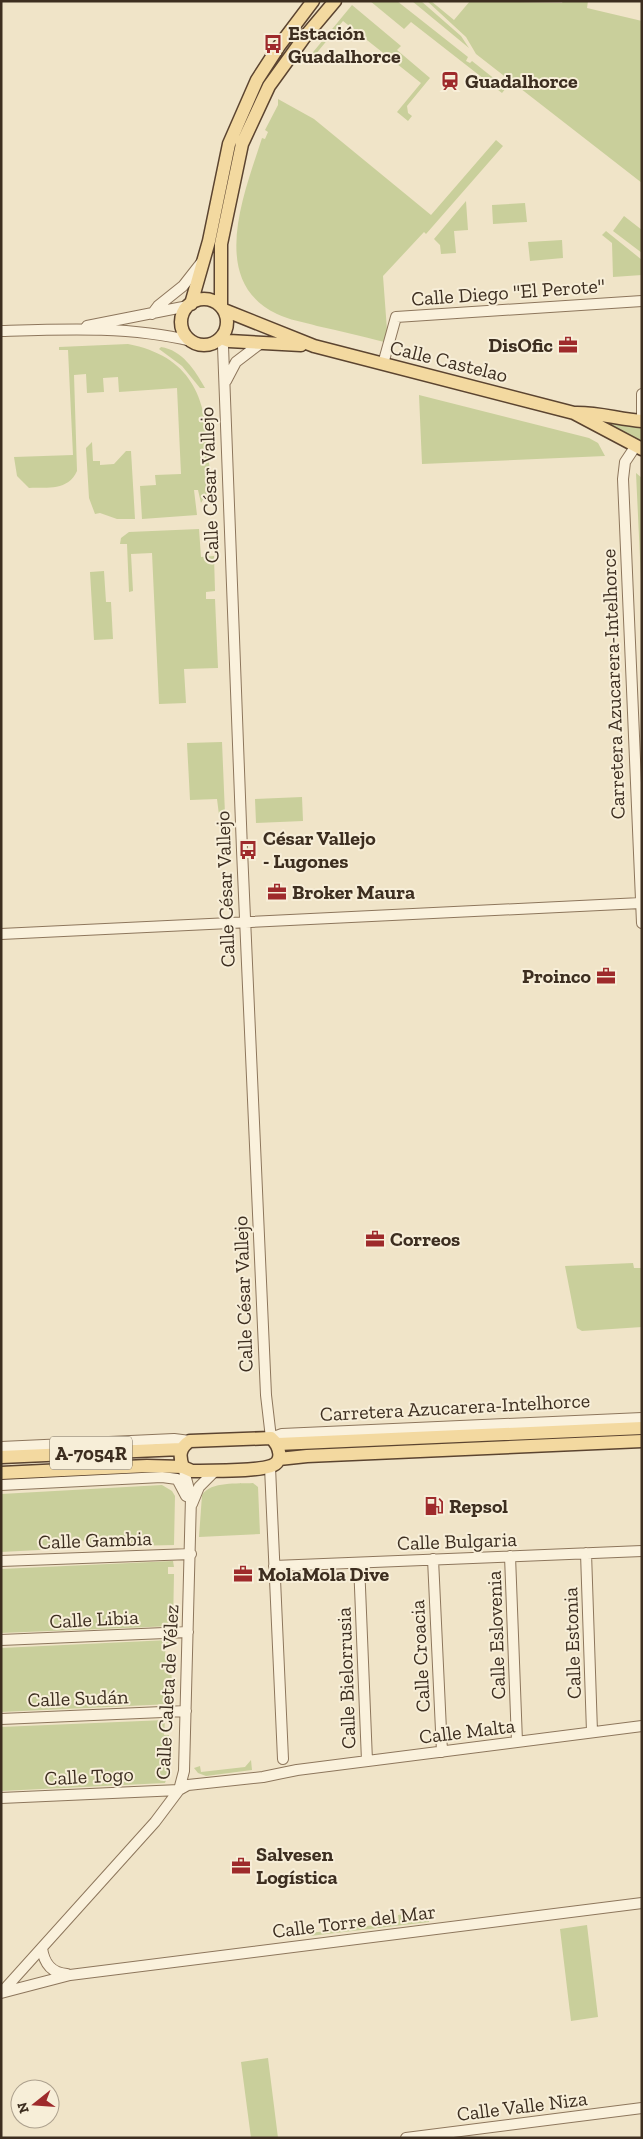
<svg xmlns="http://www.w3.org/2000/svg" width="643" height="2139" viewBox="0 0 643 2139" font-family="'Zilla Slab',serif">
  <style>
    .green { fill: #c9cf9b }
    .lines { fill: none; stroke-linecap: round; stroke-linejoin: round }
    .minor-casing { stroke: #8d765c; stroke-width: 12 }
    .major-casing { stroke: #5b4430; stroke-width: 15 }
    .minor { stroke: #faf1dc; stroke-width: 10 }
    .major { stroke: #f3d9a0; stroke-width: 12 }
    .labels { text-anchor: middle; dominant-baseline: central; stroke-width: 4; stroke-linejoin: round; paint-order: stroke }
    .shield { fill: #f7eed8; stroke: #756857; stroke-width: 1 }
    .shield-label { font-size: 19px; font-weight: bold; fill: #3d2e20 }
    .poi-label { font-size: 20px; font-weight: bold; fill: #3d2e20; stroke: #f7eed8; text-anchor: start }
    .street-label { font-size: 20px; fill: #3d2e20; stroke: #f7eed8 }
  </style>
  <rect width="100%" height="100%" fill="#f0e4c8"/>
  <path class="green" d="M370 1H397L468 57 466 61 470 63 472 61 506 88 502 93 411 22 404 29Z
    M412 1H421L461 36 469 48Z
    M427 1H431L454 20 470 1 562 3 563 1H588L587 8 642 21V183L476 54 466 37Z
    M352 5 401 46 397 50 430 78 407 106 408 113 412 116 408 121 397 112 421 83 343 21 315 55 320 59 317 63 309 57Z
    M278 99 314 119 431 215 496 140 503 146 426 234 424 232 383 276 387 330 384 342C362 336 340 331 317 326 304 322 289 320 277 314 207 281 245 192 262 138L265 139 268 132 265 130 278 105Z
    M466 201 468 230 454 231 456 253 441 254 440 245 434 239Z
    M525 203 527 222 493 224 492 205Z
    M624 216 642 230V253L613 231Z
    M606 231 642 260V275L613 277 612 243 602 235Z
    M562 240 563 258 530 261 528 242Z
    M128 344C190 356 207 396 208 455 209 464 212 480 209 489 207 494 203 499 201 503L198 490H194L197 515 142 519 140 486 156 485 155 475 181 474 177 388 119 392 118 377 103 378 104 392 87 393 86 374 74 375 77 471C68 491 48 487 29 488L17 476 14 457 73 455 68 350H59V347Z
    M161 347C182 350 195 370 205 388H200L182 366 159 349Z
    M419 395 589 438 598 443 605 456 422 464Z
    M600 419 621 425 642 427V441L600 422Z
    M92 442 93 461H100V465L114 464 126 451H131L135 519H117L100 513 95 514 89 498 86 448Z
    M636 473 642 478V600Z
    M199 529 201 557 214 556 215 591 206 592V599H215L218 668 184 669 186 703 159 704 152 553 131 554 133 591 129 592 127 544H120L121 538 129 532Z
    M104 571 106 602H111L113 639 94 640 90 572Z
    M222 742 225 814 219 815 217 799 190 800 187 743Z
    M302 797 303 821 256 823 255 799Z
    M633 1263 634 1268H641L642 1327 582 1331 577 1328 565 1266Z
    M253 1483 258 1487 260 1534 199 1537 202 1495C211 1481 238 1484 253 1483Z
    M162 1485 172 1491 175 1496 174 1545 90 1547V1540L78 1541 77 1548 1 1552V1494Z
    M173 1561 174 1567H168V1574H174L173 1626 1 1633V1569Z
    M169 1640 172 1641V1645H166L165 1655 172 1656 171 1704 1 1712V1648Z
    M165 1720 164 1735H169L168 1774 165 1783 1 1791V1727Z
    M251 1760 252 1770 206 1776 198 1773 194 1768 200 1766 201 1772 245 1767Z
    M412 1913 413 1921 429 1919V1922L310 1936V1933L399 1922 398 1915Z
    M587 1925 598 2017 571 2021 560 1929Z
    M268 2058 278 2138H251L241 2062Z"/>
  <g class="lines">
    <g class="minor-casing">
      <path id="minor" d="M152 314 158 306 183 286 201 263
        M87 326 188 306
        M1 331C64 329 130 326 191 341
        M220 339 223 346 242 850 266 1395 271 1438 282 1434 642 1418
        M383 364 396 317 642 301
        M226 381 236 362 261 343
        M642 421V394
        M635 447 625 462 623 479 642 923
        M1 934 641 903
        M1 1447 174 1439 190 1441
        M270 1467 283 1759
        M1 1485 162 1477 177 1479 186 1496
        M192 1504 199 1487 216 1470
        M586 1553 592 1732
        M510 1556 517 1742
        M433 1559 442 1752
        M1 1561 191 1554
        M359 1563 367 1761
        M274 1566 642 1551
        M1 1640 188 1632
        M1 1719 186 1711
        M1 1798 179 1790 188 1785 263 1777 297 1770 642 1726
        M42 1948C44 1963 51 1973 67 1974
        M2 1992 155 1822 179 1790 184 1771 191 1497 183 1467
        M1 1993 70 1975 642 1903
        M406 2138 642 2108"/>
    </g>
    <g class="major-casing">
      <path id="major" d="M181 322a23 23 0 1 1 46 0a23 23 0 1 1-46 0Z
        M191 304 209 241 229 144 257 80 279 46 313 1
        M221 306V244L242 144 269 86 303 39 335 1
        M224 310 314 346 574 413C597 412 618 419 642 421
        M221 338 229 341 301 345
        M574 413 642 449
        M278 1444 642 1428
        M1 1457 181 1449
        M279 1459 307 1456 642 1441
        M1 1473 147 1466 183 1467 192 1471C212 1470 254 1472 271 1466 285 1462 279 1445 271 1438L190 1441C179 1448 179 1456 183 1467"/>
    </g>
    <use href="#minor" class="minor"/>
    <use href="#major" class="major"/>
  </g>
  <defs>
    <g id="bus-bare" transform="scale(1.5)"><path d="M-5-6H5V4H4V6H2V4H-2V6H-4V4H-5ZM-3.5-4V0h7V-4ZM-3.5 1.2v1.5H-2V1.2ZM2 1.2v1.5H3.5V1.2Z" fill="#9e2a2b" stroke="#f7eed8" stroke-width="2.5" paint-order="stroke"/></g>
    <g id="station-bare" transform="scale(1.5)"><path d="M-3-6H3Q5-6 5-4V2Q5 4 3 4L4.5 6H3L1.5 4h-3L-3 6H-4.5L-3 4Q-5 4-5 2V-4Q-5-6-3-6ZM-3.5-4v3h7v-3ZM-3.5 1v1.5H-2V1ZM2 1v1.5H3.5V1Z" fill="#9e2a2b" stroke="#f7eed8" stroke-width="2.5" paint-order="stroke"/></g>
    <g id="office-bare" transform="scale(1.5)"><path d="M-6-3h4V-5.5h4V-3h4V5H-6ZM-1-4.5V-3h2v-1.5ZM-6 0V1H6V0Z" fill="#9e2a2b" stroke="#f7eed8" stroke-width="2.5" paint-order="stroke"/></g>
    <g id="fuel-bare" transform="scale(1.5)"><path d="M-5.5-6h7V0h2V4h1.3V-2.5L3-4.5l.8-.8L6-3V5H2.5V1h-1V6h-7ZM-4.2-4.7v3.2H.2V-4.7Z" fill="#9e2a2b" stroke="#f7eed8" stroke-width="2.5" paint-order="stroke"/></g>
  </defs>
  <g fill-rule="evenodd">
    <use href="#bus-bare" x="273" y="44"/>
    <use href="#station-bare" x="450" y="81"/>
    <use href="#office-bare" x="568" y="345"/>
    <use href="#bus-bare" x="248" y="850"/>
    <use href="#office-bare" x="277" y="892"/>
    <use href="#office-bare" x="606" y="976"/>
    <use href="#office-bare" x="375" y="1239"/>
    <use href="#fuel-bare" x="434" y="1506"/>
    <use href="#office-bare" x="243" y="1574"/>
    <use href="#office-bare" x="241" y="1866"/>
  </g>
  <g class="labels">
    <rect class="shield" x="50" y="1436.5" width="82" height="33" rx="4"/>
    <g class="shield-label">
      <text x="91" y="1453">A-7054R</text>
    </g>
    <g class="poi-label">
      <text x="288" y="33">Estación<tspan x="288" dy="23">Guadalhorce</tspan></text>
      <text x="465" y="81">Guadalhorce</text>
      <text x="553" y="345" text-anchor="end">DisOfic</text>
      <text x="263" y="838">César Vallejo<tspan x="263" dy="23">- Lugones</tspan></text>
      <text x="292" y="892">Broker Maura</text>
      <text x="591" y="976" text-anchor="end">Proinco</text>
      <text x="390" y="1239">Correos</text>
      <text x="449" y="1506">Repsol</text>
      <text x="258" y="1574">MolaMola Dive</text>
      <text x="256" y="1854">Salvesen<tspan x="256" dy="23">Logística</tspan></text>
    </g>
    <g class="street-label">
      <text transform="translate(508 292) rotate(-4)">Calle Diego "El Perote"</text>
      <text transform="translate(449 361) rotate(14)">Calle Castelao</text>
      <text transform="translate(209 485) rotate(-92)">Calle César Vallejo</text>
      <text transform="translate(613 684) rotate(-92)">Carretera Azucarera-Intelhorce</text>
      <text transform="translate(225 889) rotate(-92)">Calle César Vallejo</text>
      <text transform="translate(243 1294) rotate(-92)">Calle César Vallejo</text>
      <text transform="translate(455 1407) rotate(-3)">Carretera Azucarera-Intelhorce</text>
      <text transform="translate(95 1540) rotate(-2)">Calle Gambia</text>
      <text transform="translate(457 1541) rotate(-2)">Calle Bulgaria</text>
      <text transform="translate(94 1619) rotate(-3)">Calle Libia</text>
      <text transform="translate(496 1635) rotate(-92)">Calle Eslovenia</text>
      <text transform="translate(572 1643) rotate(-92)">Calle Estonia</text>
      <text transform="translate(420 1656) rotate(-93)">Calle Croacia</text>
      <text transform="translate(346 1678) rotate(-92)">Calle Bielorrusia</text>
      <text transform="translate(167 1692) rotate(-87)">Calle Caleta de Vélez</text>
      <text transform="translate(78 1698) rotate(-2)">Calle Sudán</text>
      <text transform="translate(467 1731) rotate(-7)">Calle Malta</text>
      <text transform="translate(89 1776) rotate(-3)">Calle Togo</text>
      <text transform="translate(354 1921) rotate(-7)">Calle Torre del Mar</text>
      <text transform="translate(522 2106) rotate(-7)">Calle Valle Niza</text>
    </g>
  </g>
  <rect width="643" height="2139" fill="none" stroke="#3d2e20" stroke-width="5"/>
  <g transform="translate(35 2104) rotate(253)"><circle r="24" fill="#f7eed8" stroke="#ada18e"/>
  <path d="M0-4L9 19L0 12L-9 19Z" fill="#9e2a2b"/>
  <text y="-8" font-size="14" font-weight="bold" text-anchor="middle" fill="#3d2e20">N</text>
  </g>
</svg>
